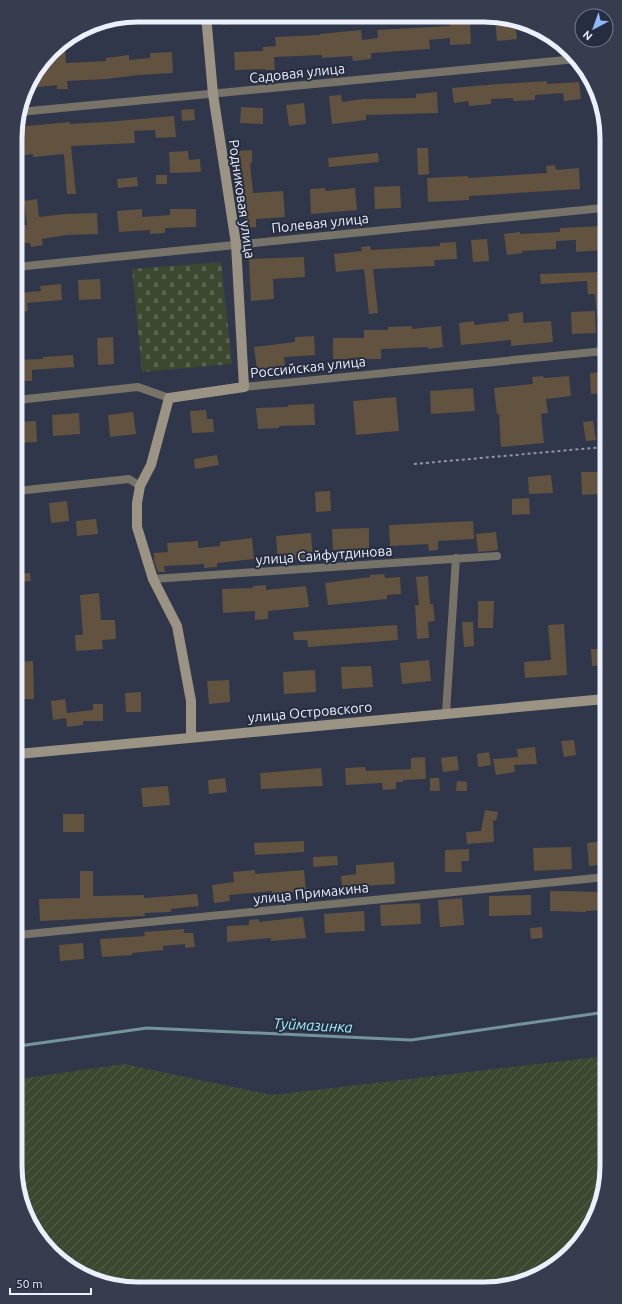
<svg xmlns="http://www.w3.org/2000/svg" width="622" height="1304" viewBox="0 0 622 1304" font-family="Ubuntu,sans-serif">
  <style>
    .cemetery { fill: url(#cemetery-stones) }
    .garden { fill: url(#garden-furrows) }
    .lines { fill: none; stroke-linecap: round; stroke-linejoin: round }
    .stream { stroke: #74949b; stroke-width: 3 }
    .building { fill: #61533f }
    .path { stroke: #9196a6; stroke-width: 2; stroke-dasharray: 3 3; stroke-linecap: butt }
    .street { stroke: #787369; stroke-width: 8 }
    .secondary { stroke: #9b9384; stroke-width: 10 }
    .labels { text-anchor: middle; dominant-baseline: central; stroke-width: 4; stroke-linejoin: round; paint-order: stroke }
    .street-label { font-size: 14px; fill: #ecf0fd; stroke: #272d40 }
    .water-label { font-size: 15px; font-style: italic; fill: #9deef6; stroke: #272d40 }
    .rim { fill: none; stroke: #ecf0fd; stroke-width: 5 }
  </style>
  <defs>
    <pattern id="cemetery-stones" width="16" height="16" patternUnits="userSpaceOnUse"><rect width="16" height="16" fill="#3d4831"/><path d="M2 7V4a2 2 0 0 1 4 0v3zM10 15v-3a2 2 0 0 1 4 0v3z" fill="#596350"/></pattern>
    <pattern id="garden-furrows" width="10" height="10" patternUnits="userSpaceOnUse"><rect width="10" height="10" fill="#3d4831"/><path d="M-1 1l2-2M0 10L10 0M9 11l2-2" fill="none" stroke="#596350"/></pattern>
  </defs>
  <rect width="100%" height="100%" fill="#31374a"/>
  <path class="cemetery" d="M221 262 232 364 142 372 132 269Z"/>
  <path class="garden" d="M606 1056 607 1175 598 1213 577 1247 552 1268 516 1285 114 1287 57 1258 32 1228 19 1198V1079L124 1064 272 1095Z"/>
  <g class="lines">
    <path class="stream" d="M19 1046 147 1028 411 1040 599 1013H606"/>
  </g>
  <path class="building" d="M221 16H231L232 24 222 25Z
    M509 18 515 21 517 39 497 41 495 19Z
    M470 22 471 44 450 45V38L429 40 430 49 371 53V59L353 61 352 56 322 58V55L274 57 275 70H265V69L235 70 234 52 263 51V47L276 46 275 37 320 35V34L361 30 362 40 378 38 377 30 450 26 449 23Z
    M65 45 66 63 106 61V58L129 55V60L150 58V53L172 52 173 73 138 75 106 79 67 81 68 89H57V85L30 88V81L44 62 55 61 54 48 57 46Z
    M547 81V84L579 82 581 99 564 101 563 93 535 95V100L513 101V98L491 99V104L469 106 468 101 454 103 452 88 498 84Z
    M437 92 438 113 366 115V120L332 124 329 96 341 95 342 102 363 99 416 98V94Z
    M304 103 306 124 289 126 286 105Z
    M241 107 263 108V124L240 123Z
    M194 109 195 120 182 121 181 110Z
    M174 116 176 137 156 138 155 130 134 131 135 143 71 146 76 194H67L64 154 33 157V154L18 156 16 127 70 122V124L106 122Z
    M417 148H428L429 174 418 175Z
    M252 150V163H250L253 193 283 191 285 217 256 219V227L246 228 238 151Z
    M188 151 189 160 200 159 201 172 170 173 169 152Z
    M378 153 379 162 329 167 328 158Z
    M555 165 556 170 579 168 580 189 469 196V200L428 202 427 178 468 176V178L547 173 546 166Z
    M156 175H167V184H156Z
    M137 177 138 186 118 188 117 179Z
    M400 186 401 208 375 209 374 187Z
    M325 188V191L355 188 357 210 311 214 310 189Z
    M37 199 39 217 65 214 97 213 98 234 67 235 42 239 43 245 31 247 30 243H16V225H27L24 201Z
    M142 209V217L170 215V209H196V227L165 228V233L150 234V230L119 232 117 211Z
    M601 226 603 250 576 252V240L556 241V249L522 251 523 253 507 255 504 234 520 232V234L560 232V228Z
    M487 239 489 261 473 262 471 240Z
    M456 242 457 259 434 260 435 266 373 269 378 313 369 314 364 269 336 272 334 254 362 251 361 247 370 246 371 250 440 246V243Z
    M304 257 305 277 273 279 274 299 251 301 249 259Z
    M603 272 604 317H597L595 294H588L587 281 541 284 540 274Z
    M100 279 101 299 79 300 78 280Z
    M61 284 62 300 27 303 28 311 17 312V293L41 291 40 286Z
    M595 311 596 333 572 334 571 312Z
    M523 312V323L551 321 553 342 511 346V340L461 345 459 323 474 321V325L509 321 508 314Z
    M412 326V329L441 326 443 347 428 349V347L381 349V359H333V338H364V330H388V327Z
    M314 336 315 355 284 357 285 366 257 369 254 347 295 342V337Z
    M113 337 114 364 98 365 97 338Z
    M73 355 74 367 32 370V381H17V360L43 359V357Z
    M604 372V393L591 394 590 373Z
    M543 376 544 378 569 376 571 396 546 399 548 413 541 414 544 443 501 447 499 414H497L494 388 533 384 532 377Z
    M473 388 475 411 431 414 430 391Z
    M396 397 399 431 356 435 353 401Z
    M314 404 315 425 279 426V428L258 429 256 408 288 407V405Z
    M206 410 207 419H213L214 432 192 433 190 411Z
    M133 412 136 434 110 437 108 415Z
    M79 413 80 434 53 436 52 415Z
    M36 421 37 442 17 443V422Z
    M593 421 596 440 586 441 583 422Z
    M217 455 219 465 195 469 194 459Z
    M581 472H601L602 494 582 495Z
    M551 475 553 493 529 494 528 477Z
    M330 491 331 511 316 512 315 492Z
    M529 498 530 514 512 515V499Z
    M67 501 69 521 51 523 49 503Z
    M96 519 98 534 77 536 76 521Z
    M473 521 474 539 438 541V550L429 551 428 544 390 546 389 525Z
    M369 528V549L333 550 332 529Z
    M496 532 498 550 478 552 476 534Z
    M311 533 313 558 278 561 276 536Z
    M252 538 254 559 217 563V567L204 568V564L164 566 165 572H158L154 561V553L168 552 167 543 198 541V548L220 546V542Z
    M30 573 31 581 17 582V574Z
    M384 574 385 578 400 577 401 594 387 595V599L328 605 325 583 370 577V575Z
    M428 576 430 604H433L435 621 428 622 429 638 417 639 415 605H419L416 577Z
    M266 585V590L306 586 309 607 268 611V619L255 620V611L223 613 222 589 253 588V586Z
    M99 593 101 620H115L116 639 102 640 103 649 76 651 75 635H83L80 595Z
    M478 601H494L493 628H478Z
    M462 622H473L474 646 464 647Z
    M564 624 567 675 525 678 524 662 551 660 548 625Z
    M397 625 398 640 308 647 307 640H294L293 632Z
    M591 649H605V665L592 666Z
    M429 660 431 681 402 684 400 663Z
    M33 661 34 699H18V662Z
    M371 666 373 687 342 689 341 667Z
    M315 670 316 692 284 694 283 672Z
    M229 680 230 702 209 704 207 681Z
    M141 692V712H126L125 693Z
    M65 699 67 713 93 710V704H103V721H83V725L67 727 66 718 53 720 51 701Z
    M574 740 576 755 564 757 561 741Z
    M535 747 537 764 514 765 515 772 496 775 493 759 518 757 517 749Z
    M489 752 491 765 478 767 477 754Z
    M457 756 459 770 443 772 441 758Z
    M425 757 426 779 403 780V782H396V789L383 790 382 783 346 785 345 768 365 767 366 771 411 769V758Z
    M321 768 323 786 261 789 260 773Z
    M225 778 227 792 209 794 208 780Z
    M430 778H439L440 791H430Z
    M457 781 467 782V791H456Z
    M168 786 170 805 143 807 141 788Z
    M485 810 498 812 496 821 493 820 494 842 467 844 466 832 481 831Z
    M63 814H84V832H63Z
    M304 841V852L255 855 254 843Z
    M605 841 606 864 589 866 587 843Z
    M571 847 572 869 534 871 533 848Z
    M469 849V861H461L462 872H445V850Z
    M337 856 338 865 313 867V857Z
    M394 862 395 884 342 887 341 876 356 874V865Z
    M255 870V874L304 870 306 891 272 894V891L229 895 230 901 214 903 212 885 234 882 233 872Z
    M80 871H93V896L144 895V898L197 894 199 906 171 909V912L144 913 145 916 40 921 39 899 80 898Z
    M550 891 606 892V910L586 911V912L550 911Z
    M531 895V915L489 916V896Z
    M462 898 464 925 440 927 438 900Z
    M420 903 421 924 381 926 380 905Z
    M364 911 365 931 325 933 324 914Z
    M303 917 306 938 271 941V938L227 942V926L249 925V920L259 919V922Z
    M542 927 543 938 531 939 530 928Z
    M184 929V933H193L195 947 185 948V944L163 946V950L132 953V955L102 957 100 939 145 936 144 932Z
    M83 943 84 959 60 961 59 945Z"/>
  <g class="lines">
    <path class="path" d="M414 464 604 447"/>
    <path class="street" d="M19 112 577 59
      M16 267 603 208
      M244 387 604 351
      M17 400 138 387 169 398
      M17 491 129 479 140 486
      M153 579 497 556
      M446 713 456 558
      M18 935 606 877"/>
    <path class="secondary" d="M191 737V701L177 626 153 579 137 527V503L140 486 151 465 169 398 244 387 236 244 213 94 206 15
      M18 754 605 699"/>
  </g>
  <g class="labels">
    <g class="street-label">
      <text transform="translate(297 73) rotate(-6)">Садовая улица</text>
      <text transform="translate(242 199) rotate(82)">Родниковая улица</text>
      <text transform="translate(320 223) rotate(-6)">Полевая улица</text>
      <text transform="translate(308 367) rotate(-6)">Российская улица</text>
      <text transform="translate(324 555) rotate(-4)">улица Сайфутдинова</text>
      <text transform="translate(310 712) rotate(-5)">улица Островского</text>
      <text transform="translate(311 893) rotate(-6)">улица Примакина</text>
    </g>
    <g class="water-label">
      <text transform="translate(313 1025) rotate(3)">Туймазинка</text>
    </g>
  </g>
  <path d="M0 0H622V1304H0ZM138 22H484A116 116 0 0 1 600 138V1166A116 116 0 0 1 484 1282H138A116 116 0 0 1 22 1166V138A116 116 0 0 1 138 22Z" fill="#373d4f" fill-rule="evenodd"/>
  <path class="rim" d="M138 22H484A116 116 0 0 1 600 138V1166A116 116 0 0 1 484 1282H138A116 116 0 0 1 22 1166V138A116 116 0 0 1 138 22Z"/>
  <g transform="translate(594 28) rotate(221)"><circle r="19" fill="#272d40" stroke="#767b8c"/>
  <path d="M0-3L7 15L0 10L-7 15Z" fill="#91b8fd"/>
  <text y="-6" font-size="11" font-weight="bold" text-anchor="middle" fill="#ecf0fd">N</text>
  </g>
  <path d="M10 1288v6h81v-6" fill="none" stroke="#ecf0fd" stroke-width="2"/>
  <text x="16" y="1288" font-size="12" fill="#ecf0fd" stroke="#272d40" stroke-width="3" paint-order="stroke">50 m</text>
</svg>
